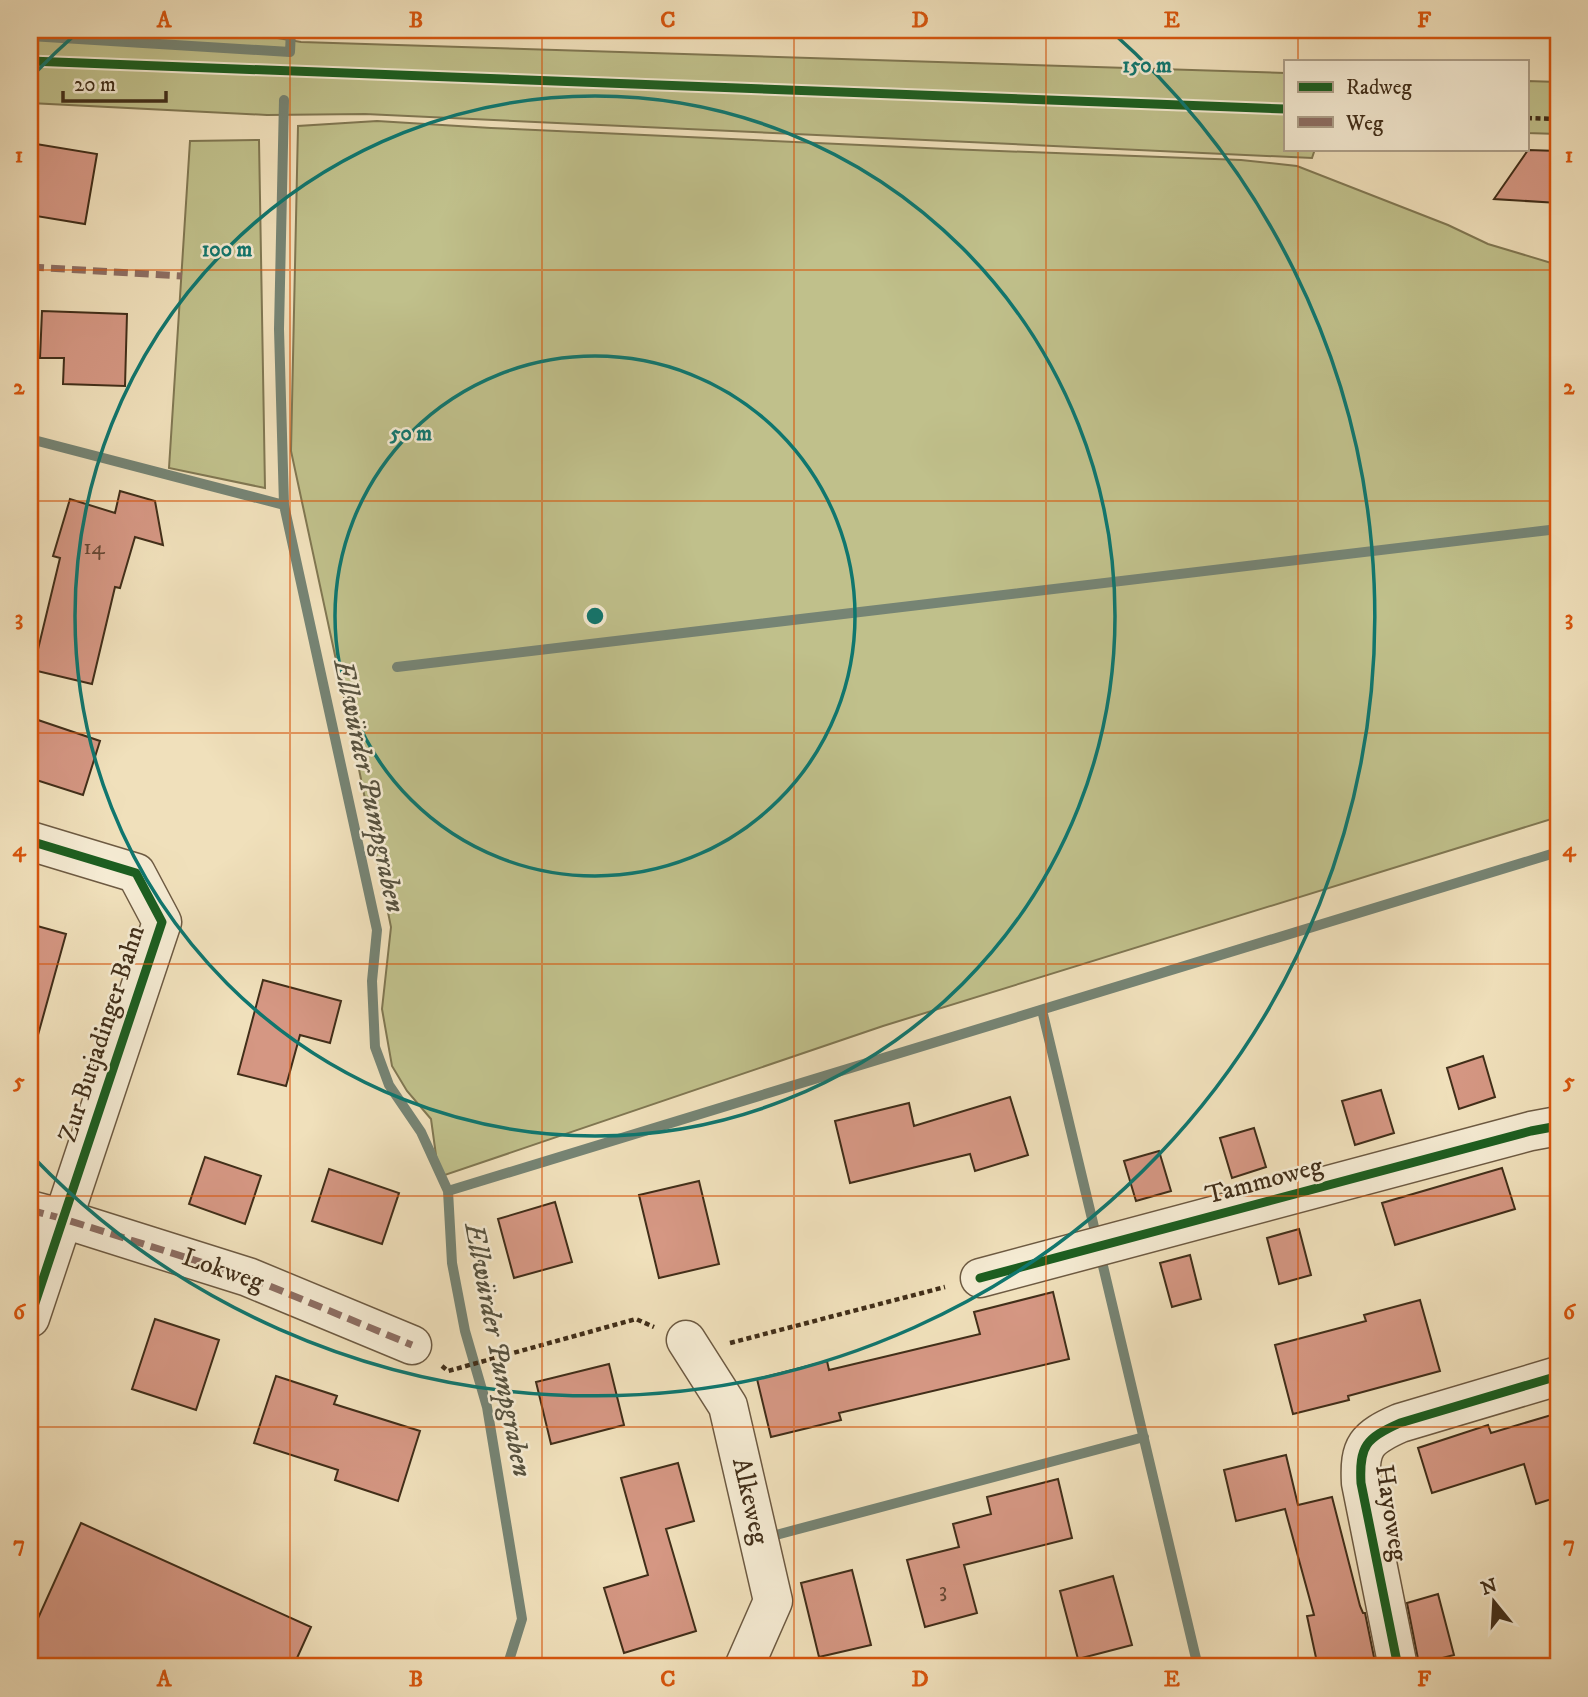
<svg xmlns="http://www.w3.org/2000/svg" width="1588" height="1697" viewBox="0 0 1588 1697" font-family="'IM FELL DW Pica',serif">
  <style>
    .green { fill: #c0c08b; stroke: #807752; stroke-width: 2 }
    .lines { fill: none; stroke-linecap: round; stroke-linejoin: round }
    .stream { stroke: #768474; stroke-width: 10 }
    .building { fill: #d59783; stroke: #412e19; stroke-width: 2 }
    .minor-casing { stroke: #6d5a42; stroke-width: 41 }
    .path { stroke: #412e19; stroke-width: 4.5; stroke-dasharray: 5 3.5; stroke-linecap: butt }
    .minor { stroke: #f5ebd3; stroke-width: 38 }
    .quiet { stroke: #8d6e63; stroke-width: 7; stroke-dasharray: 14 7; stroke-linecap: butt }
    .cycleway-casing { stroke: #f5ebd3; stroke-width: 13 }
    .cycleway { stroke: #1b5e20; stroke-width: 9 }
    .grid { fill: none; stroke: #d7550d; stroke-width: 2; stroke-opacity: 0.55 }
    .ring { fill: none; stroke: #0f766e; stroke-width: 3.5 }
    .labels { text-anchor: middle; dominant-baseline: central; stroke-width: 5; stroke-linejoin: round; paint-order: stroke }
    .number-label { font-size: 23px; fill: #664834 }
    .street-label { font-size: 26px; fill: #412e19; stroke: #f5ebd3 }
    .water-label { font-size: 28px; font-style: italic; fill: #57523f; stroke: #f5ebd3 }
    .centre { fill: #0f766e; stroke: #f5ebd3; stroke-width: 3.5 }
    .ring-label { font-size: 21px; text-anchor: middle; font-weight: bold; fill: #0f766e; stroke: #f5ebd3; stroke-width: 5; stroke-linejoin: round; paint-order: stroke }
    .neatline { fill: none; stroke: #d7550d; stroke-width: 2.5 }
    .grid-label { font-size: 23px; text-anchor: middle; font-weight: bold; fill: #d7550d }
  </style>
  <rect width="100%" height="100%" fill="#f0e0bb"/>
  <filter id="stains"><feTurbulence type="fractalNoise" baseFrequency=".00286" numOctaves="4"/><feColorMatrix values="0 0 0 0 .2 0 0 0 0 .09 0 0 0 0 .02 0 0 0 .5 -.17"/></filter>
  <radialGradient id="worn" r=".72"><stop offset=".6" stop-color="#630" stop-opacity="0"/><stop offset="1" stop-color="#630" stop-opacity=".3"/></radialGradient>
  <path class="green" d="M30 30H271V37L301 42 1285 73V149H1315L1312 158 365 114 267 115 30 103Z
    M1527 81 1558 82V134L1527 133Z
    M377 121 491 128 948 149 1241 160 1297 166 1448 225 1488 244 1558 265V817L883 1026 439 1177 431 1119 407 1091 392 1066 382 1009 391 927 350 725 291 451 298 126Z
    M259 140 265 488 169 468 190 141Z"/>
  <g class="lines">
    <path class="stream" d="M30 36 290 52 291 30
      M284 100 279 329 284 505 377 930 372 981 375 1047 389 1085 421 1132 448 1191 452 1263 465 1331 487 1407 522 1619 507 1667
      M30 439 284 505
      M397 667 1558 529
      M1042 1010 1094 1227
      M448 1191 1558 852
      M1103 1266 1198 1667
      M776 1535 1144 1437"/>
  </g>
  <path class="building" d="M30 143 97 154 85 224 30 215Z
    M1528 150 1558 151V203L1494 199Z
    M42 311 127 314 125 386 63 384 64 358H40Z
    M120 491 155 501 163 545 135 537 120 588 115 587 92 684 33 670 60 558 53 556 70 499 115 513Z
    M38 720 100 741 83 795 30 778V745Z
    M30 924 66 934 38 1035 30 1034Z
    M263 980 341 1001 330 1043 300 1035 286 1086 238 1074Z
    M1483 1056 1495 1097 1459 1109 1447 1068Z
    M1381 1090 1394 1133 1355 1145 1342 1101Z
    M1010 1097 1028 1155 975 1171 970 1154 850 1183 835 1121 909 1103 914 1126Z
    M1254 1128 1266 1167 1232 1178 1220 1138Z
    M1159 1151 1171 1191 1136 1201 1124 1161Z
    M205 1157 261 1176 245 1224 189 1204Z
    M1502 1168 1515 1209 1395 1245 1382 1203Z
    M329 1169 399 1193 382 1244 312 1221Z
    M699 1181 719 1264 659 1278 639 1195Z
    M555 1202 572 1262 514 1278 498 1219Z
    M1299 1229 1311 1275 1279 1284 1267 1238Z
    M1190 1255 1201 1299 1172 1307 1160 1263Z
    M1053 1292 1069 1359 839 1413 841 1420 771 1437 757 1379 827 1361 829 1370 980 1334 974 1312Z
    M1420 1300 1440 1371 1348 1396 1349 1400 1293 1414 1275 1345 1366 1321 1364 1315Z
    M155 1319 219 1340 196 1410 132 1389Z
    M609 1364 624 1425 551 1444 536 1382Z
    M276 1376 337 1396 334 1404 420 1431 398 1501 335 1480 338 1470 254 1443Z
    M1558 1413V1497L1536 1504 1524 1464 1432 1493 1418 1448 1488 1425 1491 1433Z
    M1286 1455 1298 1505 1332 1497 1360 1606 1363 1613H1365L1376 1667H1318L1307 1616 1314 1615 1285 1509 1236 1521 1224 1470Z
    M678 1463 694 1521 666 1529 696 1631 624 1653 604 1588 648 1575 621 1478Z
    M1058 1479 1072 1538 964 1565 977 1613 925 1627 907 1560 959 1547 953 1524 991 1514 987 1497Z
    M81 1523 311 1627 293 1667H54L30 1656V1636Z
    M852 1570 871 1645 819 1657 801 1583Z
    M1113 1576 1132 1645 1078 1659 1060 1591Z
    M1438 1594 1454 1655 1419 1664 1407 1603Z"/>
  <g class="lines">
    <g class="minor-casing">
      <path id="minor" d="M30 841 136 873 162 922 30 1318
        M30 1210 64 1219 248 1277 412 1345
        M980 1278 1531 1131 1558 1126
        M686 1340 728 1406 773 1601 744 1667
        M1398 1667 1361 1483C1359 1446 1366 1438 1400 1423L1558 1376"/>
    </g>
    <path class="path" d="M30 61 1285 109
      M1527 118 1558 119
      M730 1343 945 1287
      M442 1366 448 1371 636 1319 654 1327"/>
    <use href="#minor" class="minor"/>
    <path class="quiet" d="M30 267 182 276
      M30 1210 64 1219 248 1277 412 1345"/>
    <g class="cycleway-casing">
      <path id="cycleway" d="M30 61 1285 109
        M30 841 136 873 162 922 30 1318
        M980 1278 1531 1131 1558 1126
        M1398 1667 1361 1483C1359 1446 1366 1438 1400 1423L1558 1376"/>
    </g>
    <use href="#cycleway" class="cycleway"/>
  </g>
  <path class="grid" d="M290 30V1667M542 30V1667M794 30V1667M1046 30V1667M1298 30V61M1298 149V1667M30 270H1558M30 501H1558M30 733H1558M30 964H1558M30 1196H1558M30 1427H1558"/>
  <g class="ring">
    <circle cx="595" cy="616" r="260"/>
    <circle cx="595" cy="616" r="520"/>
    <path d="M34 74A780 780 0 0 1 78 32M1112 32A780 780 0 1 1 34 1158"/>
  </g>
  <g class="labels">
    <g class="number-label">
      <text x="94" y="547">14</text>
      <text x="943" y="1590">3</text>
    </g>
    <g class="street-label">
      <text transform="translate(102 1034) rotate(-72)">Zur Butjadinger Bahn</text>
      <text transform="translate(1264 1181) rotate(-15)">Tammoweg</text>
      <text transform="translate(223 1270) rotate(19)">Lokweg</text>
      <text transform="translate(750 1501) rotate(77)">Alkeweg</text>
      <text transform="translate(1391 1513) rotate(81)">Hayoweg</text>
    </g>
    <g class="water-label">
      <text transform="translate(369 786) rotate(78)">Ellwürder Pumpgraben</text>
      <text transform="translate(498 1350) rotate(79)">Ellwürder Pumpgraben</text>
    </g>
  </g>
  <circle cx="595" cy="616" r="10" class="centre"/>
  <g class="ring-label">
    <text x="1147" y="72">150 m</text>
    <text x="227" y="256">100 m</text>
    <text x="411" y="440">50 m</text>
  </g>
  <rect width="1588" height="1697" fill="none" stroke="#f0e0bb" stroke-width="77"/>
  <rect x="1284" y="60" width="245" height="91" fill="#f5ebd3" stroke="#ad9f89" stroke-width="2"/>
  <rect x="1298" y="82" width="35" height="10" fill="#1b5e20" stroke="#ad9f89" stroke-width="2"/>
  <text x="1346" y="94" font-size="21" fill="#412e19">Radweg</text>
  <rect x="1298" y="117" width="35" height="10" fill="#8d6e63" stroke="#ad9f89" stroke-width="2"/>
  <text x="1346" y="130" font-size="21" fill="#412e19">Weg</text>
  <g transform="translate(1494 1602) rotate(342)" stroke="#f5ebd3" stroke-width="5" paint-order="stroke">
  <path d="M0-5L12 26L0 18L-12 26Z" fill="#412e19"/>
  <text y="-10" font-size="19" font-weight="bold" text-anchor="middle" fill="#412e19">N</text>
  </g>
  <path d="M63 91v10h103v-10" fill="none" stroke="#412e19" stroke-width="3.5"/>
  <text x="74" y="91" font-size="21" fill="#412e19" stroke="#f5ebd3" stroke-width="5" paint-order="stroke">20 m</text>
  <rect x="38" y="38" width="1512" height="1620" class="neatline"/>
  <g class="grid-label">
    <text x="164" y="27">A</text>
    <text x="416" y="27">B</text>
    <text x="668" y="27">C</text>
    <text x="920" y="27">D</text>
    <text x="1172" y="27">E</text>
    <text x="1424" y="27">F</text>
    <text x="19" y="162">1</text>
    <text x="1569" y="162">1</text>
    <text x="19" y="394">2</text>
    <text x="1569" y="394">2</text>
    <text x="19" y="625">3</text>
    <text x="1569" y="625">3</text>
    <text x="19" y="856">4</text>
    <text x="1569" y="856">4</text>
    <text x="19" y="1088">5</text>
    <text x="1569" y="1088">5</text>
    <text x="19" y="1319">6</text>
    <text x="1569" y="1319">6</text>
    <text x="19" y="1551">7</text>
    <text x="1569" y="1551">7</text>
    <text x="164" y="1686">A</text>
    <text x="416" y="1686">B</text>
    <text x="668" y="1686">C</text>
    <text x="920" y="1686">D</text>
    <text x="1172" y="1686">E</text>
    <text x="1424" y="1686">F</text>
  </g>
  <rect width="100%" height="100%" filter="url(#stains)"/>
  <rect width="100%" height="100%" fill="url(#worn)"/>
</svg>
